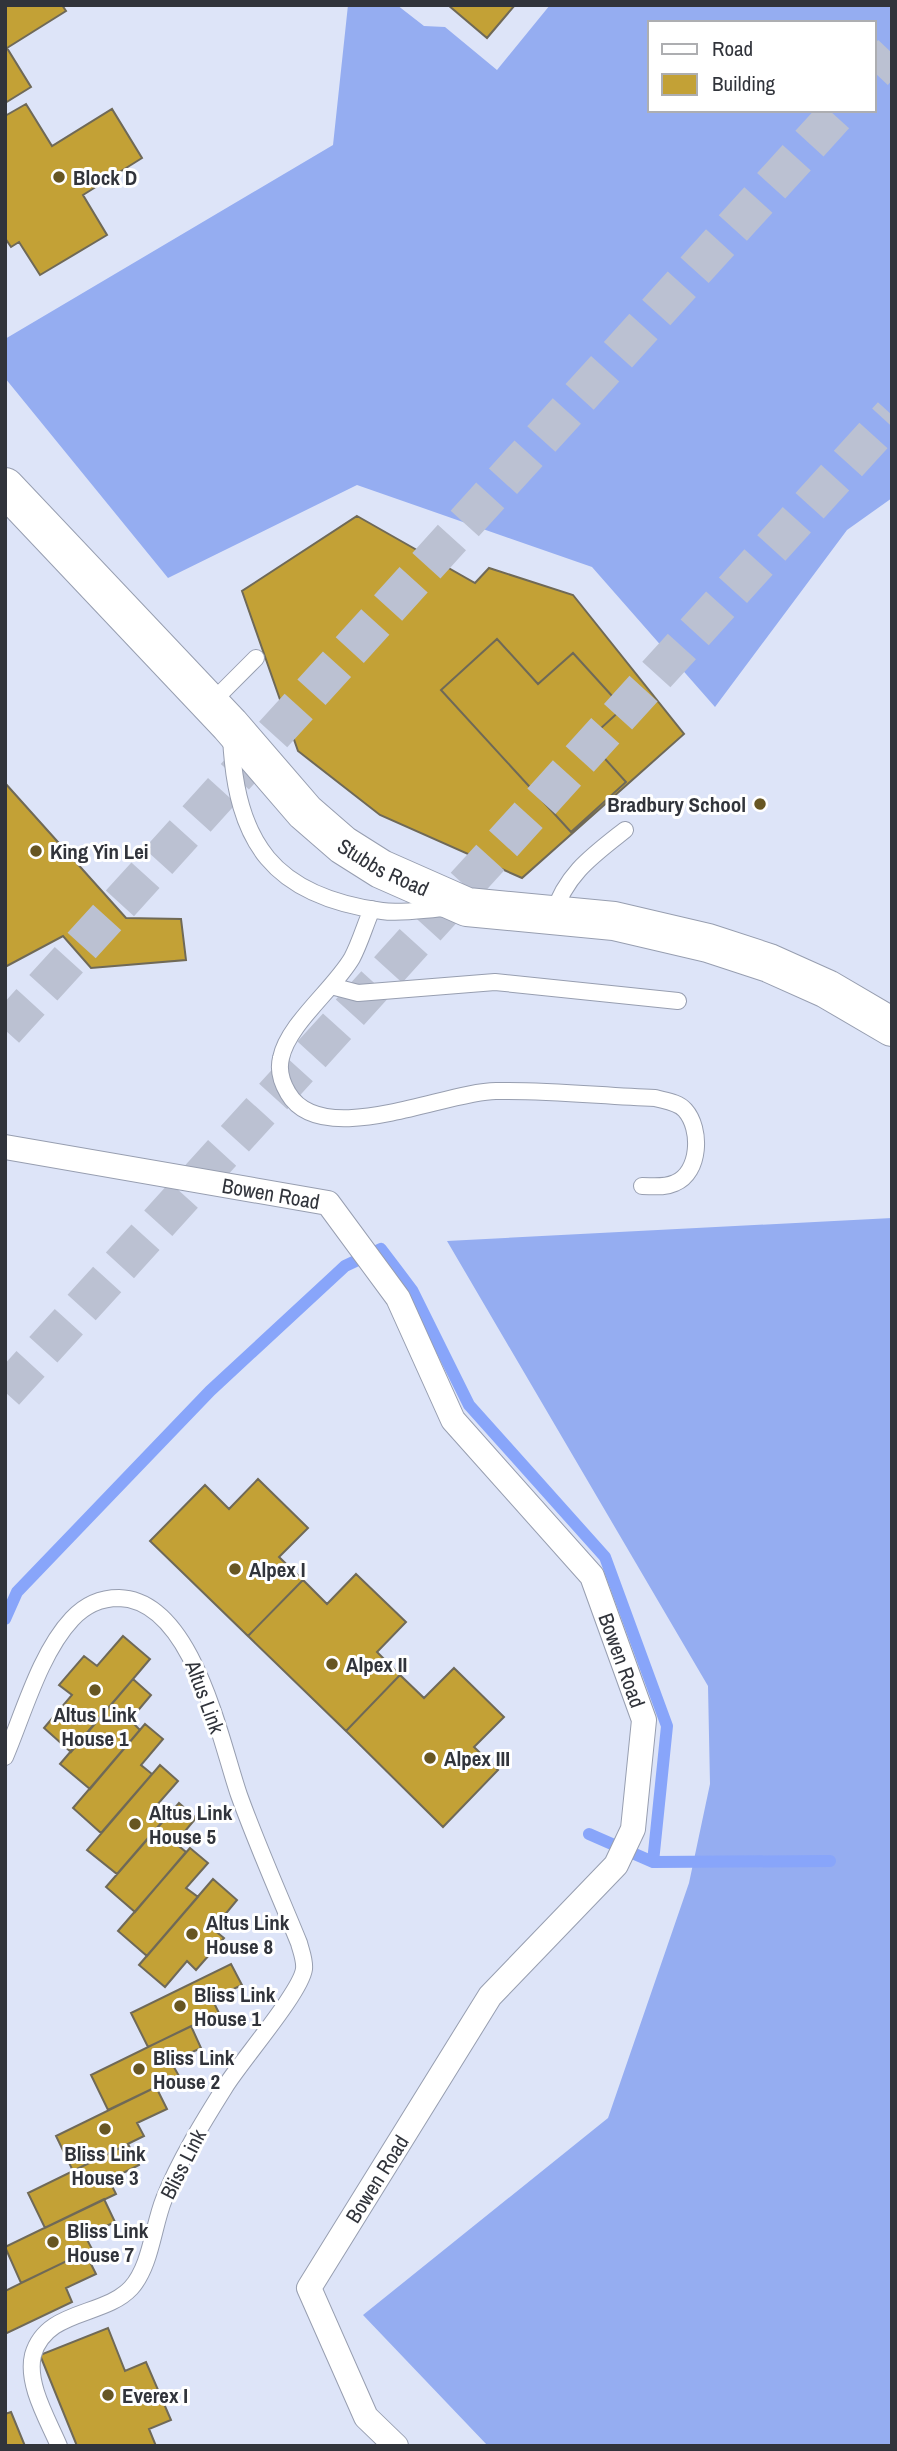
<svg xmlns="http://www.w3.org/2000/svg" width="897" height="2451" viewBox="0 0 897 2451" font-family="'Archivo Narrow',sans-serif">
  <style>
    .forest { fill: #95adf1; fill-rule: evenodd }
    .lines { fill: none; stroke-linecap: round; stroke-linejoin: round }
    .stream { stroke: #88a5fa; stroke-width: 12 }
    .building { fill: #c3a136; stroke: #6f6957; stroke-width: 2 }
    .trunk-tunnel { stroke: #bbc1d2; stroke-width: 38; stroke-dasharray: 38 19; stroke-linecap: butt }
    .service-casing { stroke: #979eb0; stroke-width: 18 }
    .pedestrian-casing { stroke: #979eb0; stroke-width: 26 }
    .secondary-casing { stroke: #979eb0; stroke-width: 40 }
    .service { stroke: #fff; stroke-width: 16 }
    .pedestrian { stroke: #fff; stroke-width: 24 }
    .secondary { stroke: #fff; stroke-width: 38 }
    .poi-dot { fill: #675623; stroke: #fff; stroke-width: 2.5 }
    .labels { text-anchor: middle; dominant-baseline: central; stroke-width: 6; stroke-linejoin: round; paint-order: stroke }
    .poi-label { font-size: 21px; font-weight: bold; fill: #31343b; stroke: #fff; text-anchor: start }
    .street-label { font-size: 21px; fill: #31343b; stroke: #fff }
  </style>
  <rect width="100%" height="100%" fill="#dde4f8"/>
  <path class="forest" d="M348 5H397L424 26 445 27 497 70 550 5H892V498L847 530 715 707 592 567 357 485 168 578 5 378V339L333 145ZM650 23H874V110H650Z
    M892 1218V2446H488L363 2315 608 2118 689 1883 710 1784 708 1686 447 1241Z"/>
  <g class="lines">
    <path class="stream" d="M5 1619 17 1592 210 1391 345 1266 381 1249 412 1290 469 1405 605 1557 667 1726 653 1862
      M589 1834 653 1862 830 1861"/>
  </g>
  <path class="building" d="M5 5H62L66 11 7 48 31 87 5 103Z
    M448 5H515L487 38Z
    M26 104 52 146 112 109 142 158 83 195 107 235 40 275 19 242 11 247 5 238V116Z
    M357 516 475 583 489 568 573 595 684 734 522 878 380 815 298 751 242 591Z
    M497 639 538 684 573 653 623 708 588 740 626 782 571 832 441 690Z
    M5 783 126 918 181 919 186 960 91 968 63 936 5 967Z
    M258 1479 308 1528 279 1557 303 1580 248 1636 150 1541 205 1485 229 1509Z
    M356 1574 406 1622 377 1652 400 1675 346 1731 248 1636 303 1580 327 1604Z
    M123 1636 150 1659 71 1752 44 1728 72 1695 59 1685 84 1656 97 1666Z
    M454 1668 504 1717 474 1747 498 1770 443 1827 346 1731 400 1675 424 1698Z
    M133 1679 151 1695 130 1720 140 1730 90 1789 60 1764Z
    M145 1724 163 1739 141 1765 152 1774 101 1833 73 1808Z
    M160 1765 178 1781 156 1806 168 1815 117 1874 87 1850Z
    M179 1803 196 1818 175 1843 186 1852 135 1912 106 1887Z
    M190 1848 208 1863 186 1888 198 1897 147 1956 118 1931Z
    M213 1879 237 1900 213 1929 224 1938 196 1970 187 1961 165 1987 139 1965Z
    M231 1964 242 1985 212 1999 219 2013 148 2047 131 2013Z
    M191 2026 201 2048 171 2062 179 2076 108 2110 91 2075Z
    M156 2087 167 2109 137 2123 144 2136 73 2171 56 2136Z
    M128 2144 139 2165 109 2180 116 2194 45 2228 28 2193Z
    M104 2199 115 2222 85 2236 92 2249 21 2283 5 2247Z
    M85 2252 96 2274 66 2288 72 2302 5 2334V2291Z
    M108 2328 125 2371 146 2362 171 2420 149 2429 156 2446H77L40 2355Z
    M11 2412 25 2446H5V2414Z"/>
  <g class="lines">
    <path class="trunk-tunnel" d="M874 72 892 53
      M5 1030 840 110
      M5 1392 892 415"/>
    <g class="service-casing">
      <path id="service" d="M210 704 256 658
        M231 737C236 843 273 896 382 911 402 914 426 909 447 908
        M372 909C365 925 360 943 352 958 334 989 288 1024 281 1058 278 1070 282 1083 288 1093 321 1151 446 1091 496 1091 548 1090 602 1096 655 1098 666 1101 678 1102 685 1110 702 1129 700 1173 675 1183 664 1188 653 1186 642 1186
        M553 915C566 874 592 856 625 830
        M331 986 358 993 495 982 678 1001
        M5 1757C23 1715 40 1653 72 1619 84 1606 100 1598 119 1598 193 1600 220 1740 239 1795 257 1845 279 1894 299 1943 301 1951 305 1960 304 1969 301 1992 241 2061 225 2087 203 2122 179 2161 164 2199 153 2226 151 2266 131 2288 104 2317 46 2309 33 2355 26 2384 48 2420 59 2446"/>
    </g>
    <g class="pedestrian-casing">
      <g id="pedestrian">
        <path id="s1" d="M5 1147 328 1203 398 1298 453 1420 592 1576 644 1720 633 1829 616 1865 490 1996 309 2288 366 2417 396 2446"/>
      </g>
    </g>
    <g class="secondary-casing">
      <g id="secondary">
        <path id="s2" d="M5 487 230 725 305 812 343 845 381 869 467 907 614 921 708 943 769 963 827 989 892 1027"/>
      </g>
    </g>
    <use href="#service" class="service"/>
    <use href="#pedestrian" class="pedestrian"/>
    <use href="#secondary" class="secondary"/>
  </g>
  <g class="poi-dot">
    <circle cx="59" cy="177" r="7"/>
    <circle cx="760" cy="804" r="7"/>
    <circle cx="36" cy="851" r="7"/>
    <circle cx="235" cy="1569" r="7"/>
    <circle cx="332" cy="1664" r="7"/>
    <circle cx="95" cy="1690" r="7"/>
    <circle cx="430" cy="1758" r="7"/>
    <circle cx="135" cy="1824" r="7"/>
    <circle cx="192" cy="1934" r="7"/>
    <circle cx="180" cy="2006" r="7"/>
    <circle cx="139" cy="2069" r="7"/>
    <circle cx="105" cy="2129" r="7"/>
    <circle cx="53" cy="2242" r="7"/>
    <circle cx="108" cy="2395" r="7"/>
  </g>
  <g class="labels">
    <g class="poi-label">
      <text x="73" y="177">Block D</text>
      <text x="746" y="804" text-anchor="end">Bradbury School</text>
      <text x="50" y="851">King Yin Lei</text>
      <text x="249" y="1569">Alpex I</text>
      <text x="346" y="1664">Alpex II</text>
      <text x="95" y="1714" text-anchor="middle">Altus Link<tspan x="95" dy="24">House 1</tspan></text>
      <text x="444" y="1758">Alpex III</text>
      <text x="149" y="1812">Altus Link<tspan x="149" dy="24">House 5</tspan></text>
      <text x="206" y="1922">Altus Link<tspan x="206" dy="24">House 8</tspan></text>
      <text x="194" y="1994">Bliss Link<tspan x="194" dy="24">House 1</tspan></text>
      <text x="153" y="2057">Bliss Link<tspan x="153" dy="24">House 2</tspan></text>
      <text x="105" y="2153" text-anchor="middle">Bliss Link<tspan x="105" dy="24">House 3</tspan></text>
      <text x="67" y="2230">Bliss Link<tspan x="67" dy="24">House 7</tspan></text>
      <text x="122" y="2395">Everex I</text>
    </g>
    <g class="street-label">
      <text stroke="none"><textPath href="#s2" startOffset="539">Stubbs Road</textPath></text>
      <text stroke="none"><textPath href="#s1" startOffset="270">Bowen Road</textPath></text>
      <text stroke="none"><textPath href="#s1" startOffset="878">Bowen Road</textPath></text>
      <text transform="translate(205 1697) rotate(70)">Altus Link</text>
      <text transform="translate(183 2164) rotate(-63)">Bliss Link</text>
      <text transform="translate(377 2179) rotate(-58)">Bowen Road</text>
    </g>
  </g>
  <rect width="897" height="2451" fill="none" stroke="#31343b" stroke-width="14"/>
  <rect x="648" y="21" width="228" height="91" fill="#ffffff" stroke="#adaeb1" stroke-width="2"/>
  <rect x="662" y="44" width="35" height="10" fill="#ffffff" stroke="#adaeb1" stroke-width="2"/>
  <text x="712" y="56" font-size="21" fill="#31343b">Road</text>
  <rect x="662" y="74" width="35" height="21" fill="#c3a136" stroke="#adaeb1" stroke-width="2"/>
  <text x="712" y="91" font-size="21" fill="#31343b">Building</text>
</svg>
